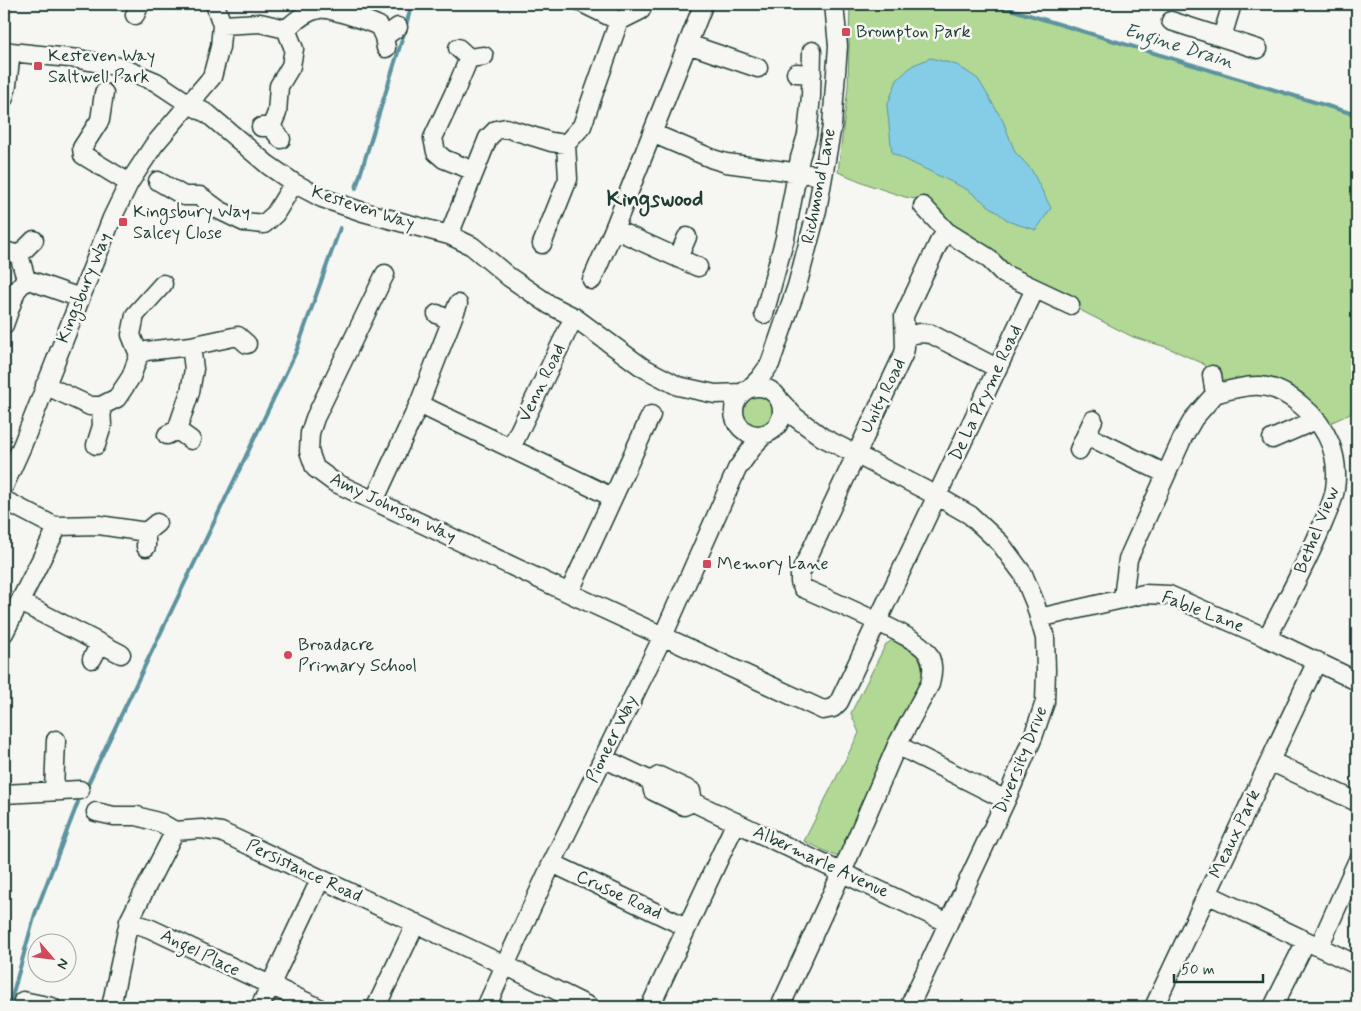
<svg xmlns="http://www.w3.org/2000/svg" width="1361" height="1011" viewBox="0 0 1361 1011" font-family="Mynerve,sans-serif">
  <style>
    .green { fill: #b1d894; stroke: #688a64 }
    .water { fill: #85cde6; stroke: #5c939f }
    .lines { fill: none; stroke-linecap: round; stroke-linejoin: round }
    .stream { stroke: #5c939f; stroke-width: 4 }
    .minor-casing { stroke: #1f3d34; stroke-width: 21 }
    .minor { stroke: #f6f6f2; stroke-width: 18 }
    .poi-dot { fill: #d1495b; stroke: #f6f6f2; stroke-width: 2 }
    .labels { text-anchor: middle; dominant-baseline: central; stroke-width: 5; stroke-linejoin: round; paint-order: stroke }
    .poi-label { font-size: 18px; fill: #1f3d34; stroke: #f6f6f2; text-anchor: start }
    .street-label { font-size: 18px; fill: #1f3d34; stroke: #f6f6f2 }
    .water-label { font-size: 19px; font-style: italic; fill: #335a58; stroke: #f6f6f2 }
    .district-label { font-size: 22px; font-weight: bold; fill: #1f3d34; stroke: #f6f6f2 }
  </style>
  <rect width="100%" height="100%" fill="#f6f6f2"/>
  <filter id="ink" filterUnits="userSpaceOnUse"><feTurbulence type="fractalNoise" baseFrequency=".02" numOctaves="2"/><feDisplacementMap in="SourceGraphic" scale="10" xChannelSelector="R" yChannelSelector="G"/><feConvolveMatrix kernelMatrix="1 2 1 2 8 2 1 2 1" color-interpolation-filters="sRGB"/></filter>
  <g filter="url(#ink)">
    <path class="green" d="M850 4H993L1357 115V411L1332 422 1323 428 1282 391 1215 393 1207 368 1202 363 1166 347 1133 337 1070 305 955 238 926 201 905 197 872 186 838 172 848 87Z
      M739 410a18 18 0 1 1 36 0a18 18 0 1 1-36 0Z
      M893 640C903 646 919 652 924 664 926 670 924 678 924 684L842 859 804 841 859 733 851 713 886 644Z"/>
    <path class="water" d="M931 58 957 65 978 79 1003 121 1015 152 1031 169 1051 208 1036 230 1010 222 968 190 892 153 887 106 897 80 913 65Z"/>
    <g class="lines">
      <path class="stream" d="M993 4 1357 115
        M406 25 412 4
        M356 188 404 33
        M86 788 296 352 340 228
        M9 1007 35 914 78 802"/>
      <g class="minor-casing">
        <path id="minor" d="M584 4 619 21 641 10 643 4
          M135 15 140 4
          M1171 21 1258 49
          M222 25 260 23 286 29C296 21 306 11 319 9 329 7 368 21 379 26L384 37 386 48
          M384 37 398 27
          M1222 37 1232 4
          M688 44 758 68
          M458 48 469 58 484 56
          M4 50 11 52 79 59 120 67 156 82 189 104 208 114 268 165 294 183 322 198 363 212 449 235 472 246 509 277 550 305 574 317 642 367 678 386 715 394 742 393
          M469 58 456 89 433 138 436 152 444 159 474 171
          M796 73 812 74
          M104 93 100 120 82 148 83 155 129 183
          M4 98 7 85 11 52
          M261 127H271L281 139
          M271 127 277 113 279 86 291 66 294 49 286 29
          M652 133 713 159 726 163 823 176
          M158 181 184 196H200L219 210 244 222 264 224 275 214 294 183
          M923 206 947 232 987 257 1004 274 1070 305
          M614 229 698 267
          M449 235 488 138 496 130 506 128 551 142 566 144 582 126 619 21
          M542 244 568 179 566 144
          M4 251 19 255 34 240
          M678 258 687 237
          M385 274 315 418 310 433 309 451 315 468 334 482 569 593 823 710 833 708 839 702 1035 289
          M26 279 80 298
          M592 280 614 229 702 8
          M437 314 451 321
          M764 314 785 238 800 158 807 135 811 96 812 51
          M4 325 16 291 26 279 19 255
          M905 336 920 333 931 334 997 368
          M139 355 131 335 135 315 163 284
          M45 385 90 406H101L117 398 131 377 139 355 146 351 191 346 238 336 247 344
          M734 411a24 24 0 1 1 48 0a24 24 0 1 1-48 0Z
          M749 389 760 378 770 364 797 286 817 210 832 126 838 46 834 4
          M1215 394C1251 383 1271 380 1301 405 1327 426 1340 455 1335 489 1334 499 1328 511 1324 521 1308 561 1287 599 1267 638
          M781 402 795 417 822 437 937 496 970 515 1000 543 1023 574 1035 603 1045 638 1046 670 1045 702 1033 737 1006 800 909 1007
          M419 404 612 497
          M177 430 190 392 194 369 191 346
          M167 435 177 430 191 440
          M1086 435 1166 474
          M1272 439 1316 420
          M96 445 102 426 101 406
          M511 448 574 317
          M1079 450 1093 420
          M4 486 22 446 112 218 129 183 154 145 212 77 220 47 222 25 215 4
          M4 500 52 525 58 526 99 525 146 532
          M374 501 419 404 458 304
          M146 547V532L157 523
          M569 593 651 415
          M1123 598 1128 559 1183 437 1194 418 1215 394 1212 375
          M20 602 121 654
          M1039 618 1144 594 1169 595 1267 638 1357 681
          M4 633 58 526
          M92 659 100 644
          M897 745 1006 800
          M603 758 651 781
          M1270 761 1357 802
          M651 781 653 791 684 806 693 802 948 923
          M651 781 659 776 691 791 693 802
          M54 791 56 740
          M4 794 80 790
          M96 812 114 816H137L161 823 175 831 201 829 221 832 517 971 590 1007
          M552 863 686 927
          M1207 894 1357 965
          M129 921 151 929 317 1007
          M1319 947 1357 862
          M23 1001 52 1007
          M111 1007 129 921 175 831
          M260 1007 320 880
          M376 1007 416 923
          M486 1007 552 863 663 636 737 469 755 444 764 435
          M650 1007 736 822
          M780 1007 842 872 897 745 930 684C933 672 934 661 926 651 919 642 908 638 898 632 867 616 835 602 803 588L800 582V574L904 353 905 348 904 316 939 242 947 232
          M1154 1007 1317 661
          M1273 1007 1306 941"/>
      </g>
      <use href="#minor" class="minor"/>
    </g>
  </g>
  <g class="poi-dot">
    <rect x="841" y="27" width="10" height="10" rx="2.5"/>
    <rect x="33" y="61" width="10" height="10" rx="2.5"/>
    <rect x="118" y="217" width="10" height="10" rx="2.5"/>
    <rect x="702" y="559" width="10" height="10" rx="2.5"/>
    <circle cx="288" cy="655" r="5"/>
  </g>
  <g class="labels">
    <g class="poi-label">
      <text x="856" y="32">Brompton Park</text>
      <text x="48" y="56">Kesteven Way<tspan x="48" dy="21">Saltwell Park</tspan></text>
      <text x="133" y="212">Kingsbury Way<tspan x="133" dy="21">Salcey Close</tspan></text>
      <text x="717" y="564">Memory Lane</text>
      <text x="298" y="645">Broadacre<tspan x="298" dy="21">Primary School</tspan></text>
    </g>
    <g class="street-label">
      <text transform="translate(819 186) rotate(-79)">Richmond Lane</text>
      <text transform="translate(363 208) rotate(18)">Kesteven Way</text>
      <text transform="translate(84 288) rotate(-68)">Kingsbury Way</text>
      <text transform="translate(542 383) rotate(-64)">Venn Road</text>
      <text transform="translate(986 393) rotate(-65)">De La Pryme Road</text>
      <text transform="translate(883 396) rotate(-64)">Unity Road</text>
      <text transform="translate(393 508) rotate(26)">Amy Johnson Way</text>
      <text transform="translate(1317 530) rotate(-68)">Bethel View</text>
      <text transform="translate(1203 612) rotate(21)">Fable Lane</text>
      <text transform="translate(612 739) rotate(-64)">Pioneer Way</text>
      <text transform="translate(1021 760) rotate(-68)">Diversity Drive</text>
      <text transform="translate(1235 834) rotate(-65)">Meaux Park</text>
      <text transform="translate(821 862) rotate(25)">Albermarle Avenue</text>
      <text transform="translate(304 871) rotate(25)">Persistance Road</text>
      <text transform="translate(619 895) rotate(25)">Crusoe Road</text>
      <text transform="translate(200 953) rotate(26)">Angel Place</text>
    </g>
    <g class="water-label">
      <text transform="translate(1179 46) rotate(17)">Engine Drain</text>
    </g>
    <g class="district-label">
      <text x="655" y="200">Kingswood</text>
    </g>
  </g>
  <rect width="1361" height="1011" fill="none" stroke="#f6f6f2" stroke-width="20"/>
  <rect x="10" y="10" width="1341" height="991" fill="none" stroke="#1f3d34" stroke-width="2" filter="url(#ink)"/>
  <g transform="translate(52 958) rotate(118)"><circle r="24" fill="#f6f6f2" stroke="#a0aca6"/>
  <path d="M0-4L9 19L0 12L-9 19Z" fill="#d1495b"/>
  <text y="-8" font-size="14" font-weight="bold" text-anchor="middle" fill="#1f3d34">N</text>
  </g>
  <path d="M1174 974v8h89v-8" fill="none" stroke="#1f3d34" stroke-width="2.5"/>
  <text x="1181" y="974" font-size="15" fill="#1f3d34" stroke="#f6f6f2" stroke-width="4" paint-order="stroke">50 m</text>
</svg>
